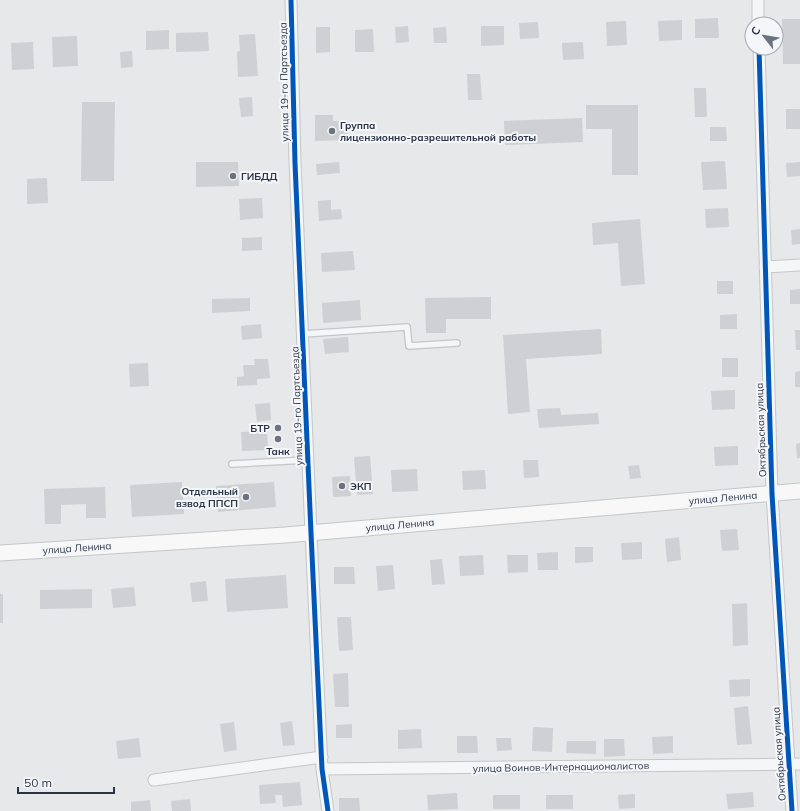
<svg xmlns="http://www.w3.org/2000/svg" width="800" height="811" viewBox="0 0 800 811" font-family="Mulish,sans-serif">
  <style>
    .building { fill: #ced0d3 }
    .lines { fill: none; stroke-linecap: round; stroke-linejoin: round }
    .service-casing { stroke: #c4c6c8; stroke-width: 8 }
    .minor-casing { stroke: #c4c6c8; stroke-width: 13 }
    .secondary-casing { stroke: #c4c6c8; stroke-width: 17 }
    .service { stroke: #f5f6f7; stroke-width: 5.5 }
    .minor { stroke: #f5f6f7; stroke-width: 11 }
    .secondary { stroke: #f8f8f8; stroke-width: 15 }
    .cycleway-casing { stroke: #f4f6f9; stroke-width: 8 }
    .cycleway { stroke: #0057b8; stroke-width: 5 }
    .poi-dot { fill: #6c737f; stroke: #f4f6f9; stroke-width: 1.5 }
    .labels { text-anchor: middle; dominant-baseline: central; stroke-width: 4; stroke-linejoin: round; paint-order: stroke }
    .street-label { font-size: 10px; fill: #2b3445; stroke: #f4f6f9 }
    .poi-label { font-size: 10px; font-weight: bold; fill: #2b3445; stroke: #f4f6f9; text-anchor: start }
  </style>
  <rect width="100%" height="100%" fill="#e6e8ea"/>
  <path class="building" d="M718 18 719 38H695V19Z
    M782 19H800V64H783Z
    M682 20V40L659 41 658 21Z
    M626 21 627 45 607 46 606 22Z
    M538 22 539 38 520 39 519 23Z
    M408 26 409 42 396 43 395 27Z
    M481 26H504V45L481 46Z
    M316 27H330V52L316 53Z
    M446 27 447 43H434L433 28Z
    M373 29 374 52H355V30Z
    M169 30V49L146 50V31Z
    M208 32 209 51 176 52V33Z
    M255 34 258 76 238 77 237 52 240 51 239 35Z
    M77 36 78 66 53 67 52 37Z
    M33 42 34 69 12 70 11 43Z
    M583 42 584 59 563 60 562 43Z
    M132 51 133 67 121 68 120 52Z
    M467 74H480L482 100H468Z
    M694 88H706L707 117H695Z
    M252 97 253 116 241 117 239 98Z
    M82 102H115L114 181H81Z
    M586 105H638V175H612V129H586Z
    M786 109H800V129H786Z
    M315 115H333V121H348V140L315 141Z
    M582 118 583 142 505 145 504 121Z
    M710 127H726L727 141H710Z
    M725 161 727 189 703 190 701 162Z
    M196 162H238L239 186 196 187Z
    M339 162 340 173 317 175 316 164Z
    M800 162V176L787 177 786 163Z
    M47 178 48 203 27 204V179Z
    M262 198 263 218 240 220 239 199Z
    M331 200V210L341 209 342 219 319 221 318 201Z
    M728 208 729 227 706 228 705 209Z
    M640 219 645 284 621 286 618 243 593 245 592 223Z
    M800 229V244L792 245 791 230Z
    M262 237V250L242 251V238Z
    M353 251 355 270 322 272 321 253Z
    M717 281H733V294H717Z
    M800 289V304H790V290Z
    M491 297V319H446V333H426L425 298Z
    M250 298V311L212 313V299Z
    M360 300 361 320 323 323 322 303Z
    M737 314V329H720V315Z
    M261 324 262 338 242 340 241 326Z
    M601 329 602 354 526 359 530 412 508 414 503 335Z
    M795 330H800V350H796Z
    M348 337 349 352 325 354 323 339Z
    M722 358H738V377H722Z
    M254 359H268L270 378 257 379V385L237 386V377L244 376 243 365H255Z
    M148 363 149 386 130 387 129 364Z
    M800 371V387H795V372Z
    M735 390V409L712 410 711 391Z
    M270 403 271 420 257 422 255 404Z
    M560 408 561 415 598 413 599 424 539 428 537 409Z
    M267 431 268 450 242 451 241 432Z
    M800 443V458H797L796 444Z
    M738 446V465L715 466 714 447Z
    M370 456 373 494 357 495 354 457Z
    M523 460H538L539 477 524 478Z
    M639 465 641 478 630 479 628 466Z
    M417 469 418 491 392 492 391 470Z
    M485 470 486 489 463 490 462 471Z
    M350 476 351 496 333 497 332 477Z
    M182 482 184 514 132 517 130 485Z
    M274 482 276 507 218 512 216 486Z
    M105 487 106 518H86V504L61 505V524H45L44 489Z
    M737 529 739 550 722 551 720 530Z
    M679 537 681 560 667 562 665 539Z
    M642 542V559L622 560 621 543Z
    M575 547H593V562L575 563Z
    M558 552V570H538L537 553Z
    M483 555 484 575 460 576 459 556Z
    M507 555H528V572L508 573Z
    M442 559 445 584 432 585 430 560Z
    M393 565 395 589 378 591 376 566Z
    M334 567H354L355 584H334Z
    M286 575 288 608 227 612 225 579Z
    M206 581 208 601 192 602 190 583Z
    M134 587 136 606 113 608 111 589Z
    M92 589V608L40 609V590Z
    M0 594H3V623H0Z
    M747 603 748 645 733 646 732 604Z
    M337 617H351L353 650 339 651Z
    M348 673 349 707H335L333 674Z
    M750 679V696L730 697 729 680Z
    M748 706 752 744 737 745 734 708Z
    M292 721 295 745 283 746 280 723Z
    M234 722 237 750 224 752 220 724Z
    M352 724V738H336V725Z
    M533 727 553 728 552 752 532 751Z
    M421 729 422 748 398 749V730Z
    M457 736H477L478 753H457Z
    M673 736V753L653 754 652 737Z
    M139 738 141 757 118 759 116 741Z
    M496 738H511L512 750 497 751Z
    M604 739H624L625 756 604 757Z
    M567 741H596V754L566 753Z
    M300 782 302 805 283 807 282 795H275L276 803 260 804 259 785Z
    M753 792 754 807 728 809 726 794Z
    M457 793 458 809 428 810 427 795Z
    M635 794V808L619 809 618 795Z
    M493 795H520V809H493Z
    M546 795H573V809H546Z
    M339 798H359L360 811H339Z
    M190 799 191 811H172L171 801Z
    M150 800 151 811H131V802Z"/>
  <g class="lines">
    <g class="service-casing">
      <path id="service" d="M303 334 407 327 409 346 457 343
        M232 464 308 460"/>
    </g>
    <g class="minor-casing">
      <path id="minor" d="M291 0 295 163 311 533 322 769 328 811
        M758 0V24
        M759 48 772 494 792 811
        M765 267 800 265
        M322 769 800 764
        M154 780 322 757"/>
    </g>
    <g class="secondary-casing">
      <path id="secondary" d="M0 553 285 535 800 491"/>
    </g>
    <use href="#service" class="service"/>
    <use href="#minor" class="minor"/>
    <use href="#secondary" class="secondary"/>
    <g class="cycleway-casing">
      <path id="cycleway" d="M291 0 295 163 311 533 322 769 328 811
        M759 48 772 494 792 811"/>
    </g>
    <use href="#cycleway" class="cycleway"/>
  </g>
  <g class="poi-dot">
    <circle cx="332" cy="131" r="4"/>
    <circle cx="233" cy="176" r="4"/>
    <circle cx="278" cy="428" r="4"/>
    <circle cx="278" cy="439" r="4"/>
    <circle cx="342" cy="486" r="4"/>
    <circle cx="246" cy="497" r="4"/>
  </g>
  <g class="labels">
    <g class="street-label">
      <text transform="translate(284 82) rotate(-91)">улица 19-го Партсъезда</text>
      <text transform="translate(297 406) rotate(-92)">улица 19-го Партсъезда</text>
      <text transform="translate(761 430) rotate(-92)">Октябрьская улица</text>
      <text transform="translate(723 498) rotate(-5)">улица Ленина</text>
      <text transform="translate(400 525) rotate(-5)">улица Ленина</text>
      <text transform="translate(77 548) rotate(-4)">улица Ленина</text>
      <text transform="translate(779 754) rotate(-94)">Октябрьская улица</text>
      <text transform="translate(561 767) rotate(-1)">улица Воинов-Интернационалистов</text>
    </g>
    <g class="poi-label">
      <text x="340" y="125">Группа<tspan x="340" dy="12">лицензионно-разрешительной работы</tspan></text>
      <text x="241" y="176">ГИБДД</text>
      <text x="270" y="428" text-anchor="end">БТР</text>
      <text x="278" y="451" text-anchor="middle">Танк</text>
      <text x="350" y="486">ЭКП</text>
      <text x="238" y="491" text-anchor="end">Отдельный<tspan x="238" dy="12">взвод ППСП</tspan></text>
    </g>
  </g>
  <g transform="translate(764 36) rotate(301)"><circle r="19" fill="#f4f6f9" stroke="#a4a8b1"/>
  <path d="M0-3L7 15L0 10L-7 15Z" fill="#6c737f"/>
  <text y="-6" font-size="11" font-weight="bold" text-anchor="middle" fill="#2b3445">С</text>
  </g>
  <path d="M18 787v6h96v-6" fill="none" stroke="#2b3445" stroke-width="2"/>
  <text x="24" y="787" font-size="12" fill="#2b3445" stroke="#f4f6f9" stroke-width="3" paint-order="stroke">50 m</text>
</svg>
